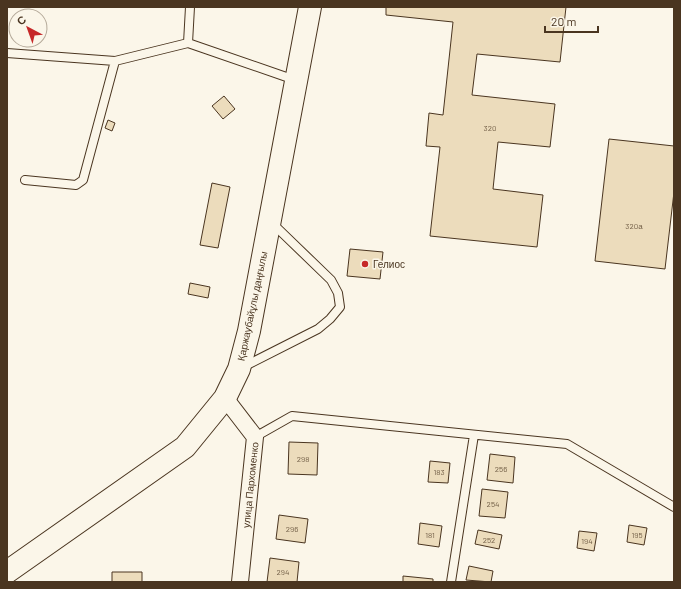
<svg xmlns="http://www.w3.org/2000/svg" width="681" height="589" viewBox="0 0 681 589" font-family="Barlow,sans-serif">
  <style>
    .building { fill: #ecdcbc; stroke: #4a3520 }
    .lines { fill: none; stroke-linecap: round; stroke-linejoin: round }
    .lane-casing { stroke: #4a3520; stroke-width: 10 }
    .street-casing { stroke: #4a3520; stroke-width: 18 }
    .highway-casing { stroke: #4a3520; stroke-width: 24 }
    .lane { stroke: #fbf6e9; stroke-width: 8 }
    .street { stroke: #fbf6e9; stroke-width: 16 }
    .highway { stroke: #fbf6e9; stroke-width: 22 }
    .poi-dot { fill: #c62828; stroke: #fbf6e9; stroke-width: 1.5 }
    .labels { text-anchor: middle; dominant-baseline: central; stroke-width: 3; stroke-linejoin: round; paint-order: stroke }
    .number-label { font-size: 8px; fill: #725f47 }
    .poi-label { font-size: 10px; fill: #4a3520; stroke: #fbf6e9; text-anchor: start }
    .street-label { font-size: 10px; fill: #4a3520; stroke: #fbf6e9 }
  </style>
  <rect width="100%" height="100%" fill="#fbf6e9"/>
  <path class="building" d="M386 7H566L560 62 477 54 472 95 555 104 550 147 498 142 493 189 543 195 537 247 430 236 440 147 426 146 429 113 443 115 453 22 386 15Z
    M224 96 235 109 223 119 212 106Z
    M108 120 115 123 112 131 105 128Z
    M609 139 674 146V192L665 269 595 261Z
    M212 183 230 187 218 248 200 245Z
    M350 249 383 252 380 279 347 276Z
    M190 283 210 287 208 298 188 294Z
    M289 442 318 443 317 475 288 474Z
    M490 454 515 457 513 483 487 480Z
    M430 461 450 463 448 483 428 482Z
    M482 489 508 492 505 518 479 516Z
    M279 515 308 519 305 543 276 539Z
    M420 523 442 526 439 547 418 544Z
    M629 525 647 528 644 545 627 542Z
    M478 530 502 535 499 549 475 544Z
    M579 531 597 533 594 551 577 548Z
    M270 558 299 562 297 582H267Z
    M469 566 493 571 491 582 466 580Z
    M112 572H142V582H112Z
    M403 576 433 579V582H403Z"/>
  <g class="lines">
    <g class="lane-casing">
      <path id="lane" d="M188 43 190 7
        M7 53 115 61 188 43 295 80
        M25 180 76 185 83 180 115 61
        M243 367 318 329 330 319 340 307 338 293 331 280 272 223
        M255 437 292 416 567 444 674 507
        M451 582 474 435"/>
    </g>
    <g class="street-casing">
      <path id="street" d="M225 398 255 437 240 582"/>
    </g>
    <g class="highway-casing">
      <path id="highway" d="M7 572 185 447 225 398 239 369 249 331 310 7"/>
    </g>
    <use href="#lane" class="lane"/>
    <use href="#street" class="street"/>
    <use href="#highway" class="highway"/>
  </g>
  <circle class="poi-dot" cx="365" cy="264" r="4"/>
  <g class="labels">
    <g class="number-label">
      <text x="490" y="128">320</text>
      <text x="634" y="226">320а</text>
      <text x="303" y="459">298</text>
      <text x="501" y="469">256</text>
      <text x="439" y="472">183</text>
      <text x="493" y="504">254</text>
      <text x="292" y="529">296</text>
      <text x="430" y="535">181</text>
      <text x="637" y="535">195</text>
      <text x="489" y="540">252</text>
      <text x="587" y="541">194</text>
      <text x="283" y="572">294</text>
    </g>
    <g class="poi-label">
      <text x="373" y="264">Гелиос</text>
    </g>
    <g class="street-label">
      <text transform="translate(252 306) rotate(-78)">Қаржаубайұлы даңғылы</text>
      <text transform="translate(250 485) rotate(-84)">улица Пархоменко</text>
    </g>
  </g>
  <rect width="681" height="589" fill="none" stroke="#4a3520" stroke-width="16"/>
  <g transform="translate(28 28) rotate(319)"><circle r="19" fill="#fbf6e9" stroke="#b4a999"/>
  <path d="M0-3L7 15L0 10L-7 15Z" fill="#c62828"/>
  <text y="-6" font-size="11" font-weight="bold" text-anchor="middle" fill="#4a3520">С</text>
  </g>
  <path d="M545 26v6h53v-6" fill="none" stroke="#4a3520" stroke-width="2"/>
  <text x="551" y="26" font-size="12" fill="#4a3520" stroke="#fbf6e9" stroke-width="3" paint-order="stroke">20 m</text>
</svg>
